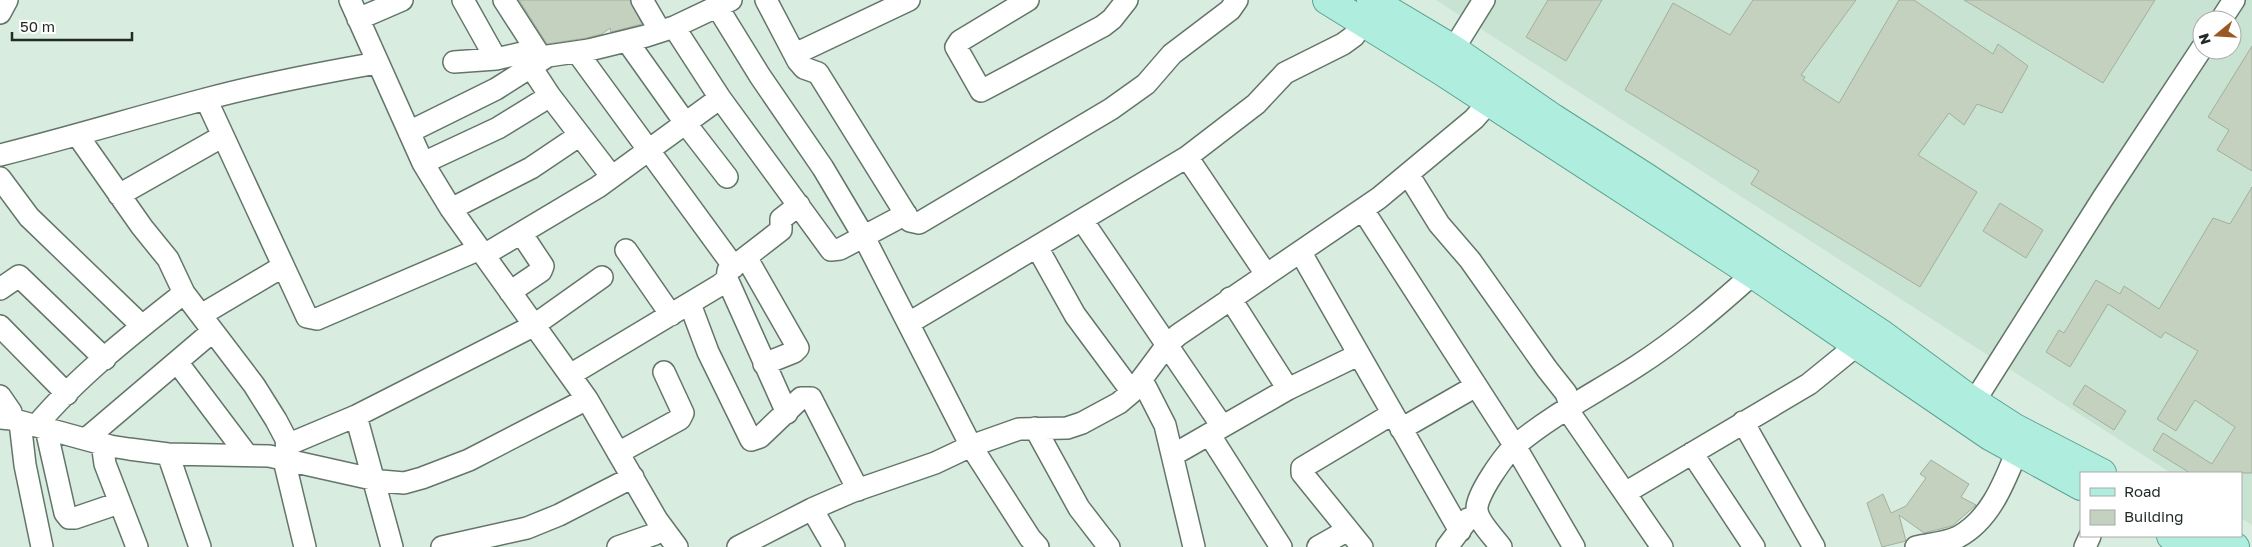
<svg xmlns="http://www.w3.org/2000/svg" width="2252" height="547" viewBox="0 0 2252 547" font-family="'Golos Text',sans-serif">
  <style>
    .built { fill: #c8e3d1; fill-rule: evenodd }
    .building { fill: #c4d1be; stroke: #a3af9d }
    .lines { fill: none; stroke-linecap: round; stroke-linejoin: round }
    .minor-casing { stroke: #637569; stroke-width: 24 }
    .major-casing { stroke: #5ca391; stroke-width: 30 }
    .minor { stroke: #fff; stroke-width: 21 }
    .major { stroke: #afeedf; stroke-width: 28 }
  </style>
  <rect width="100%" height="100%" fill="#d8eddf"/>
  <path class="built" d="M1436 0H2252V525L2241 518V473H2171ZM2202 20H2232V50H2202Z"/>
  <path class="building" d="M519 0H630L642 24 611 32 610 28 602 34 587 38 547 44Z
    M1548 0H1602L1566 61 1526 37Z
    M1753 0H1856L1801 75 1805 77 1803 80 1839 103 1899 0H1914L1993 54 1998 44 2028 66 2002 113 1977 104 1964 125 1949 113 1918 155 1977 192 1920 287 1751 184 1759 171 1625 90 1673 3 1730 35Z
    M1964 0H2155L2103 83Z
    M2252 46V171L2217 150 2229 130 2208 117Z
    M2252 187V473H2190L2153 450 2163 433 2212 464 2235 427 2195 400 2176 431 2157 419 2198 351 2165 332 2161 338 2108 304 2070 367 2046 352 2059 330 2064 333 2096 280 2120 294 2124 286 2159 309 2213 218 2230 224Z
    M2000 203 2043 230 2026 258 1983 231Z
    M2085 385 2126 411 2114 430 2073 404Z
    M1931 460 1969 484 1961 497 1976 505 1952 526 1924 533 1899 515 1906 541 1882 547 1867 503 1883 494 1891 513 1906 506 1926 478 1920 474Z"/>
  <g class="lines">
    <g class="minor-casing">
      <path id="minor" d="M350 0 423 163 451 209 587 399 657 520 677 547
        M463 0 496 59
        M504 0 542 59
        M642 0 660 31
        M766 0 798 61 804 68 818 73 910 221 919 223 1111 109 1146 84 1172 54 1230 10 1237 0
        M1028 0 960 41 956 47 981 91 1103 26 1112 19 1127 0
        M718 8 760 76 823 168 864 237 971 446 1030 538 1038 547
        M0 13 7 0
        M358 19 402 0
        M2221 20 2234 0
        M674 27 720 98 831 250 840 249 906 214
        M627 41 686 124 727 177
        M577 52 734 267
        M795 54 909 0
        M1446 61 1484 0
        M454 62 496 59 535 50
        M531 67 550 96 612 177
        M206 99 307 317 317 319 480 249
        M409 132 496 89 548 56 589 50 646 36 674 27 731 0
        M78 136 142 227 168 259 184 293 254 385 276 420 286 439 287 451 284 460 305 547
        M0 155C69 138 137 117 206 99 262 84 320 73 377 63
        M1187 157 1266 274
        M423 163 498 128 550 96
        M1408 174 1439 224 1470 260 1547 369 1566 393 1569 402 1567 409 1662 547
        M0 178 29 217 142 326
        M119 195 223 136
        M451 209 531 168 580 135
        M1363 210 1515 446 1574 547
        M1082 220 1222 426
        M1037 247 1075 315 1132 392
        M626 250 671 315
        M1301 253 1460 531
        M484 255 598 187 720 98
        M746 257 798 348 794 352 764 364
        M727 279 787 413
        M0 289 19 276 105 359
        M510 292 541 271 543 266 521 233
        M1230 298 1288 389
        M690 304 708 352 751 440 760 437 801 398H811L858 490
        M201 315 282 267
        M909 323 1187 157 1256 104 1285 73 1343 44 1354 36 1363 22
        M0 326 67 394
        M177 362 247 455
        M570 375 720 285 727 279 728 271 781 230V219L799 205
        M1142 380 1165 425 1194 547
        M0 396 11 412V419
        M1974 402 2103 198 2202 48
        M356 416 392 547
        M0 418 11 419 110 446 129 449 168 454 269 456 381 481 404 483 422 478 469 460 587 399
        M20 422 25 465 42 547
        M1743 422 1814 547
        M36 426C78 376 133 333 184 293
        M1035 428 1079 508 1109 547
        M46 429 65 513 69 518H75L119 503
        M1401 429 1476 386
        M1209 434 1281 547
        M86 439 213 331
        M102 443 105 464 137 547
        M287 445 356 416 533 326 602 277
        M618 453 680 419 683 413 664 372
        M1692 453 1754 547
        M168 454 200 547
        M1173 455 1288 389 1358 355
        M1625 493 1809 384 1857 345
        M812 509 834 547
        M442 547 527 528 559 515 633 477
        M618 547 655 534
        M738 547 812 509 851 492 935 463 971 446 1019 429 1067 428 1082 423 1119 403 1132 392 1167 345 1178 335 1379 198 1474 119 1489 102
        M1318 547 1348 530
        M1362 547 1302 473V468L1392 414
        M1447 547 1468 519
        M1501 547C1494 537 1477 521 1477 509 1476 495 1505 454 1516 445 1553 414 1597 392 1637 366 1679 339 1716 307 1753 274
        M1916 547C1930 544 1946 543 1958 537 1990 520 2004 483 2017 451
        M2085 547 2090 536"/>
    </g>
    <g class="major-casing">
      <path id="major" d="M1327 0 1440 70 1753 274 1990 436 2081 486
        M1371 0 1453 49 1553 118 1647 178 1883 335 1967 397 2015 428 2102 473
        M2171 536 2192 547
        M2215 536 2235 547"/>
    </g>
    <use href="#minor" class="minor"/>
    <use href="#major" class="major"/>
  </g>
  <rect x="2080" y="472" width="162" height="65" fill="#ffffff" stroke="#a7aaa8"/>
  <rect x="2090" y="488" width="25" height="8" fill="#afeedf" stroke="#a7aaa8"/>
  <text x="2124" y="497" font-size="15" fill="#232b26">Road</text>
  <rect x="2090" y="510" width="25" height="15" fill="#c4d1be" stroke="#a7aaa8"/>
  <text x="2124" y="522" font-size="15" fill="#232b26">Building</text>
  <g transform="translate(2217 35) rotate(252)"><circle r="24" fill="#ffffff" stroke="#a7aaa8"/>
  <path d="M0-4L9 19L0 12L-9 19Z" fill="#9a5825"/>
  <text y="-8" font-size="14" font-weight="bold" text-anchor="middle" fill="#232b26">N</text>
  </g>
  <path d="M12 32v8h120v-8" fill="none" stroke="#232b26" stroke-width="2.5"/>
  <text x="20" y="32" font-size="15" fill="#232b26" stroke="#ffffff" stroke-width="4" paint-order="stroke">50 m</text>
</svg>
